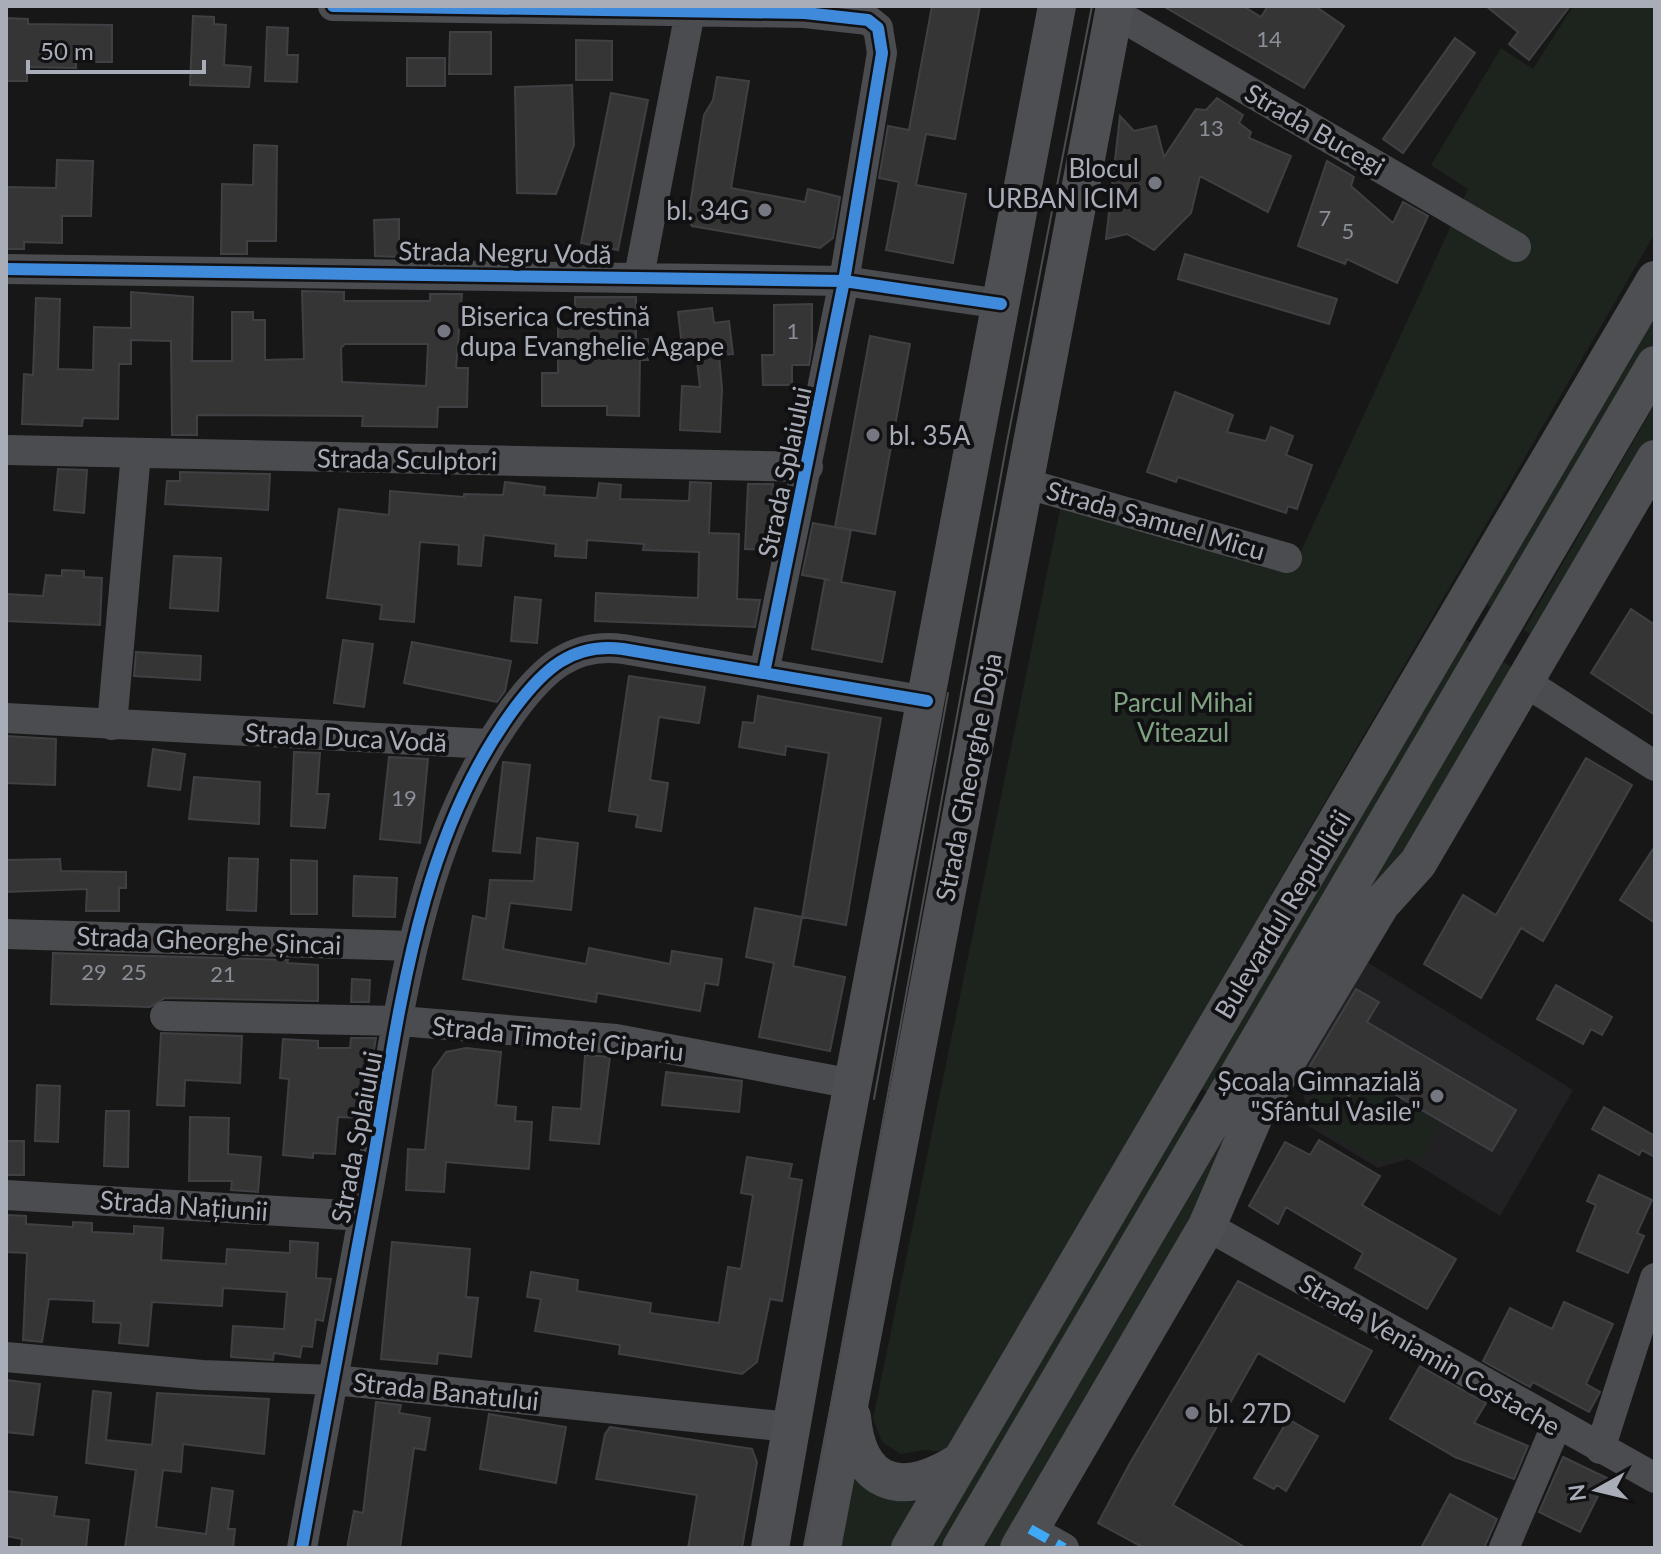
<svg xmlns="http://www.w3.org/2000/svg" width="1661" height="1554" viewBox="0 0 1661 1554" font-family="Lato,sans-serif">
  <style>
    .built { fill: #212123 }
    .green { fill: #1d241e }
    .building { fill: #353536; stroke: #3f4043; stroke-width: 2; fill-rule: evenodd }
    .lines { fill: none; stroke-linecap: round; stroke-linejoin: round }
    .minor { stroke: #4b4c50; stroke-width: 30 }
    .major { stroke: #4d4f52; stroke-width: 38 }
    .tram { stroke: #4b4c4f; stroke-width: 2 }
    .quiet { stroke: #3fa9f5; stroke-width: 10; stroke-dasharray: 20 10; stroke-linecap: butt }
    .cycleway-casing { stroke: #111113; stroke-width: 17 }
    .cycleway { stroke: #408adc; stroke-width: 12 }
    .poi-dot { fill: #757880; stroke: #111113; stroke-width: 3 }
    .labels { text-anchor: middle; dominant-baseline: central; stroke-width: 8; stroke-linejoin: round; paint-order: stroke }
    .number-label { font-size: 22px; fill: #8b8f98 }
    .street-label { font-size: 26px; fill: #a8adb8; stroke: #111113 }
    .poi-label { font-size: 26px; fill: #a8adb8; stroke: #111113; text-anchor: end }
    .park-label { font-size: 26px; fill: #7fa381; stroke: #111113 }
  </style>
  <rect width="100%" height="100%" fill="#171717"/>
  <path class="built" d="M1369 963 1573 1090 1500 1216 1408 1159 1378 1168 1295 1118 1305 1102 1297 1062 1362 964Z"/>
  <path class="green" d="M1573 6H1655V233L948 1452 923 1450 901 1454 882 1442 873 1419 1061 505 1291 573 1468 189 1431 165 1501 48 1533 69Z
    M1655 312V352L1499 615 1485 603Z
    M1655 404V440L1539 640 1524 630Z
    M1457 635 1474 644 1213 1096 1193 1083Z
    M1497 658 1513 668 1428 820 1300 987Z
    M1361 1075 1441 1125 1420 1159 1406 1156 1378 1163 1302 1117 1323 1081 1349 1097Z
    M1186 1106 1202 1115 949 1548H928Z
    M1222 1129 1230 1135 1200 1208 1001 1548H983Z
    M851 1475 887 1497 917 1502 892 1548H839Z"/>
  <path class="building" d="M932 6H980L955 139 926 134 916 185 966 194 953 263 886 250 899 182 879 178 888 126 909 130Z
    M1163 6H1243L1261 17 1268 6H1315L1344 26 1304 88Z
    M1486 6H1570L1529 60 1509 44 1518 32Z
    M193 16 214 17V24L226 25 224 65 251 67 249 87 190 85Z
    M6 18 28 19V24L112 25V62H76V68L27 67V81H6Z
    M267 27 288 28 287 55H298L297 82 265 81Z
    M450 32H491V74H449Z
    M1455 38 1475 53 1403 153 1383 139Z
    M576 40 612 41V80H576Z
    M407 58H445V86H407Z
    M717 77 749 81 731 188 805 202 808 189 840 197 833 238 820 248 692 226 688 218 704 115 713 100Z
    M572 85 574 145 556 194 517 193 515 87Z
    M611 93 648 100 618 250 581 243Z
    M1217 98 1243 115 1239 123 1251 132 1249 138 1291 156 1268 212 1200 176 1191 213 1154 250 1127 234 1106 239 1120 116 1134 131 1156 126 1164 157 1196 109 1206 110Z
    M254 145 277 146 276 241H247V254H221L222 184 253 185Z
    M57 160 93 161 91 216H62V243L24 242V249H6V187L56 188Z
    M1327 161 1354 177 1351 186 1393 223 1403 202 1428 216 1397 283 1347 259 1345 264 1298 246Z
    M399 219V257L375 256 374 220Z
    M1185 254 1337 299 1329 324 1178 279Z
    M302 291 344 292V301H430V294H462L456 368H468L467 407H438L437 427 362 426 363 416 197 415V435H172L171 341 131 340V364H119L118 419 83 418 82 426 22 424 24 374 33 375 36 298 60 299 58 369 93 370 94 327 131 328V292L193 297 192 361H232V312H253V320H265V360L304 359ZM345 344H428L426 386 342 382 341 348Z
    M575 297H636V339H648V360H640L639 416 607 415V406H542V373H558V325H575Z
    M812 304V346L809 365H792V385H763L762 355H774V305Z
    M712 308 714 323 729 321 733 354 719 355 722 389 720 432 680 430 682 386 700 387 695 344 682 346 678 312Z
    M870 336 910 344 875 534 835 527Z
    M1175 392 1233 415 1227 432 1266 441 1271 427 1293 436 1286 455 1312 465 1297 509 1288 506 1286 513 1178 477 1176 482 1147 472Z
    M58 469 87 470 84 513 54 510Z
    M180 472 270 474 268 510 165 504 167 481H180Z
    M505 482 545 487 544 495 597 498 599 483 621 485 620 499 689 501 690 482 711 483 709 533 739 534 737 599 760 600 755 627 595 621 596 593 698 598 699 552 643 550 644 544 587 540 586 558 555 556 556 544 484 535 481 566 458 564 459 545 420 542 414 622 380 619 382 605 327 598 339 509 389 515 390 491 464 497V494L503 495Z
    M748 484H773L769 550 745 549Z
    M813 523 851 530 841 582 895 592 882 662 812 649 825 579 830 580 802 575Z
    M174 556 221 558 218 611 170 608Z
    M62 570 84 571V577L102 578 100 625 6 621V594L43 596 46 575 62 576Z
    M515 597 541 600 537 643 511 641Z
    M1631 609 1655 625V715L1591 673Z
    M343 640 373 644 364 707 334 703Z
    M412 642 511 661 505 691 497 702 404 683Z
    M136 652 201 656 200 680 134 676Z
    M629 676 705 687 699 723 659 717 650 780 668 783 661 831 636 827 638 815 609 811Z
    M758 696 881 718 846 925 802 917 829 753 786 746 785 755 739 747 743 722 754 723Z
    M6 736 56 739 55 785 6 783Z
    M153 749 185 754 180 790 148 786Z
    M294 752 320 753 317 794H329L325 828 291 826Z
    M389 757 428 759 420 843 380 839Z
    M1586 758 1632 785 1543 941 1521 928 1481 998 1424 964 1463 895 1496 915Z
    M503 762 530 765 520 853 493 851Z
    M194 777 260 782 259 824 189 819Z
    M537 838 578 843 571 910 510 903 503 949 586 964 589 948 670 964 672 951 722 959 718 985 705 983 700 1011 597 993 596 1002 463 979 473 916 486 919 490 880 534 881Z
    M1655 846V923L1620 900Z
    M229 858 258 859 256 911 227 910Z
    M60 859 61 871 126 872V888H119V911H86L87 889 6 892V860Z
    M291 860 317 861V914H291Z
    M354 876 397 878 395 917 353 916Z
    M755 908 802 917 793 966 845 977 830 1051 759 1037 774 963 746 957Z
    M53 953 288 960 287 963 318 965V1001L165 998 150 1007 51 1004Z
    M352 979 370 980 369 1002H351Z
    M1556 985 1612 1017 1602 1035 1591 1029 1583 1044 1537 1019Z
    M1356 989 1379 1002 1367 1022 1516 1110 1492 1151 1360 1074 1349 1096 1308 1069Z
    M161 1033 242 1036 240 1083 185 1080 184 1106 157 1105Z
    M351 1038H376L369 1079H362L358 1118 338 1117 335 1154 313 1153V1158L283 1155 289 1079 280 1078 283 1039 318 1041V1048H350Z
    M466 1048 501 1052 496 1105 516 1107 515 1121 532 1122 529 1169 446 1162 444 1192 406 1190 408 1149 425 1150 433 1070 446 1052Z
    M585 1055 610 1057 599 1144 550 1140 553 1107 581 1109Z
    M666 1072 742 1081 739 1112 662 1105Z
    M37 1085 60 1086 58 1142 35 1141Z
    M1604 1107 1655 1136V1157L1642 1150 1639 1155 1592 1129Z
    M106 1111H129L128 1167 104 1166Z
    M190 1117 229 1118 228 1154 261 1157 258 1192 231 1190 232 1181H189Z
    M1319 1140 1380 1176 1362 1205 1456 1259 1427 1309 1355 1268 1363 1253 1286 1207 1278 1224 1249 1206 1285 1142 1310 1155Z
    M6 1141H24V1175H6Z
    M747 1157 792 1164 789 1178 802 1180 782 1301 770 1299 757 1362 742 1374 619 1354 620 1345 535 1331 541 1299 527 1297 531 1272 578 1280 577 1291 651 1303 650 1313 719 1323 728 1267 741 1269 753 1195 741 1193Z
    M1599 1175 1652 1200 1637 1233 1644 1236 1628 1273 1577 1251 1596 1205 1587 1201Z
    M8 1215 26 1216V1224L73 1227V1222L92 1223V1232L134 1234V1226L163 1228 161 1260 226 1264 227 1249 290 1253V1241L318 1243 316 1278 331 1279 323 1321 316 1319 312 1347 302 1346 300 1357 274 1353 273 1360 231 1357 233 1326 284 1329 287 1292 223 1288 222 1306 152 1302 148 1346 119 1343 121 1323 93 1322 94 1301 49 1299 42 1342 23 1340 27 1253 6 1252Z
    M392 1242 470 1249 466 1297 478 1298 471 1357 438 1353 437 1364 381 1359Z
    M1238 1281 1372 1351 1344 1402 1258 1353 1173 1505 1246 1548H1144L1098 1523 1130 1463Z
    M1564 1302 1613 1324 1586 1384 1600 1392 1589 1412 1533 1382 1530 1387 1483 1361 1510 1308 1552 1329Z
    M1420 1366 1486 1403 1474 1423 1528 1446 1514 1479 1455 1457 1390 1419Z
    M6 1380 40 1384 33 1435 6 1432Z
    M93 1391 111 1393 106 1440 152 1445 157 1393 269 1399 264 1454 183 1444 181 1472 163 1470 156 1527 206 1534 212 1488 233 1491 228 1529H235L233 1548H125L136 1470 86 1463Z
    M376 1402 401 1405 399 1413 430 1418 425 1450 414 1448 400 1548H347L354 1511 363 1513Z
    M489 1414 566 1427 556 1483 480 1469Z
    M1288 1419 1318 1436 1286 1491 1277 1485 1274 1489 1254 1478Z
    M610 1427 752 1449 757 1462 742 1548H688L697 1495 596 1479 605 1434Z
    M1563 1457 1607 1478 1580 1532 1539 1512Z
    M6 1491 57 1497 54 1516 89 1520 86 1548H21L22 1539 6 1536Z
    M1450 1494 1497 1519 1484 1548H1421Z"/>
  <g class="lines">
    <path class="minor" d="M333 6 805 13 868 20 878 28 882 53 844 281 764 673
      M1113 12 1516 247
      M6 269 844 281 1001 304
      M639 276 690 12
      M6 450 808 467
      M1024 483 1287 558
      M1524 681 1655 766
      M6 718 489 744
      M112 725 136 453
      M6 934 413 946
      M165 1016 400 1021 616 1039 853 1084
      M6 1195 363 1216
      M1207 1226 1655 1478
      M6 1357 202 1375 334 1380 790 1427
      M1600 1449 1655 1278
      M1030 1529 1064 1548
      M302 1548C324 1429 345 1310 368 1191 398 1028 413 846 514 709 543 670 572 642 623 649L927 701
      M1504 1548 1556 1426"/>
    <path class="major" d="M852 1417C859 1490 906 1497 961 1461
      M770 1548 840 1151 1057 6
      M822 1548 1115 6
      M910 1548 1655 280
      M961 1548 1655 365
      M1019 1548 1207 1226 1255 1114 1381 904 1418 863 1655 459"/>
    <path class="tram" d="M874 1099 948 693
      M805 1548 1007 442 1092 6"/>
    <path class="quiet" d="M1030 1529 1064 1548"/>
    <g class="cycleway-casing">
      <path id="cycleway" d="M333 6 805 13 868 20 878 28 882 53 844 281 764 673
        M6 269 844 281 1001 304
        M302 1548C324 1429 345 1310 368 1191 398 1028 413 846 514 709 543 670 572 642 623 649L927 701"/>
    </g>
    <use href="#cycleway" class="cycleway"/>
  </g>
  <g class="poi-dot">
    <circle cx="1155" cy="183" r="8"/>
    <circle cx="765" cy="210" r="8"/>
    <circle cx="444" cy="331" r="8"/>
    <circle cx="873" cy="435" r="8"/>
    <circle cx="1437" cy="1096" r="8"/>
    <circle cx="1192" cy="1413" r="8"/>
  </g>
  <g class="labels">
    <g class="number-label">
      <text x="1269" y="38">14</text>
      <text x="1211" y="127">13</text>
      <text x="1325" y="217">7</text>
      <text x="1348" y="230">5</text>
      <text x="793" y="330">1</text>
      <text x="404" y="797">19</text>
      <text x="94" y="971">29</text>
      <text x="134" y="971">25</text>
      <text x="223" y="973">21</text>
    </g>
    <g class="street-label">
      <text transform="translate(1315 129) rotate(30)">Strada Bucegi</text>
      <text transform="translate(505 252) rotate(1)">Strada Negru Vodă</text>
      <text transform="translate(407 459) rotate(1)">Strada Sculptori</text>
      <text transform="translate(784 472) rotate(-78)">Strada Splaiului</text>
      <text transform="translate(1156 520) rotate(16)">Strada Samuel Micu</text>
      <text transform="translate(346 737) rotate(3)">Strada Duca Vodă</text>
      <text transform="translate(968 777) rotate(-79)">Strada Gheorghe Doja</text>
      <text transform="translate(1282 914) rotate(-59)">Bulevardul Republicii</text>
      <text transform="translate(209 940) rotate(2)">Strada Gheorghe Șincai</text>
      <text transform="translate(558 1038) rotate(6)">Strada Timotei Cipariu</text>
      <text transform="translate(356 1137) rotate(-79)">Strada Splaiului</text>
      <text transform="translate(184 1205) rotate(4)">Strada Națiunii</text>
      <text transform="translate(1430 1354) rotate(30)">Strada Veniamin Costache</text>
      <text transform="translate(446 1391) rotate(6)">Strada Banatului</text>
    </g>
    <g class="poi-label">
      <text x="1139" y="168">Blocul<tspan x="1139" dy="30">URBAN ICIM</tspan></text>
      <text x="749" y="210">bl. 34G</text>
      <text x="460" y="316" text-anchor="start">Biserica Crestină<tspan x="460" dy="30">dupa Evanghelie Agape</tspan></text>
      <text x="889" y="435" text-anchor="start">bl. 35A</text>
      <text x="1421" y="1081">Școala Gimnazială<tspan x="1421" dy="30">"Sfântul Vasile"</tspan></text>
      <text x="1208" y="1413" text-anchor="start">bl. 27D</text>
    </g>
    <g class="park-label">
      <text x="1183" y="702">Parcul Mihai<tspan x="1183" dy="30">Viteazul</tspan></text>
    </g>
  </g>
  <rect width="1661" height="1554" fill="none" stroke="#a8adb8" stroke-width="16"/>
  <g transform="translate(1597 1490) rotate(262)" stroke="#111113" stroke-width="6" paint-order="stroke">
  <path d="M0-6L14 30L0 20L-14 30Z" fill="#a8adb8"/>
  <text y="-12" font-size="22" font-weight="bold" text-anchor="middle" fill="#a8adb8">N</text>
  </g>
  <path d="M28 60v12h176v-12" fill="none" stroke="#a8adb8" stroke-width="4"/>
  <text x="40" y="60" font-size="24" fill="#a8adb8" stroke="#111113" stroke-width="6" paint-order="stroke">50 m</text>
</svg>
